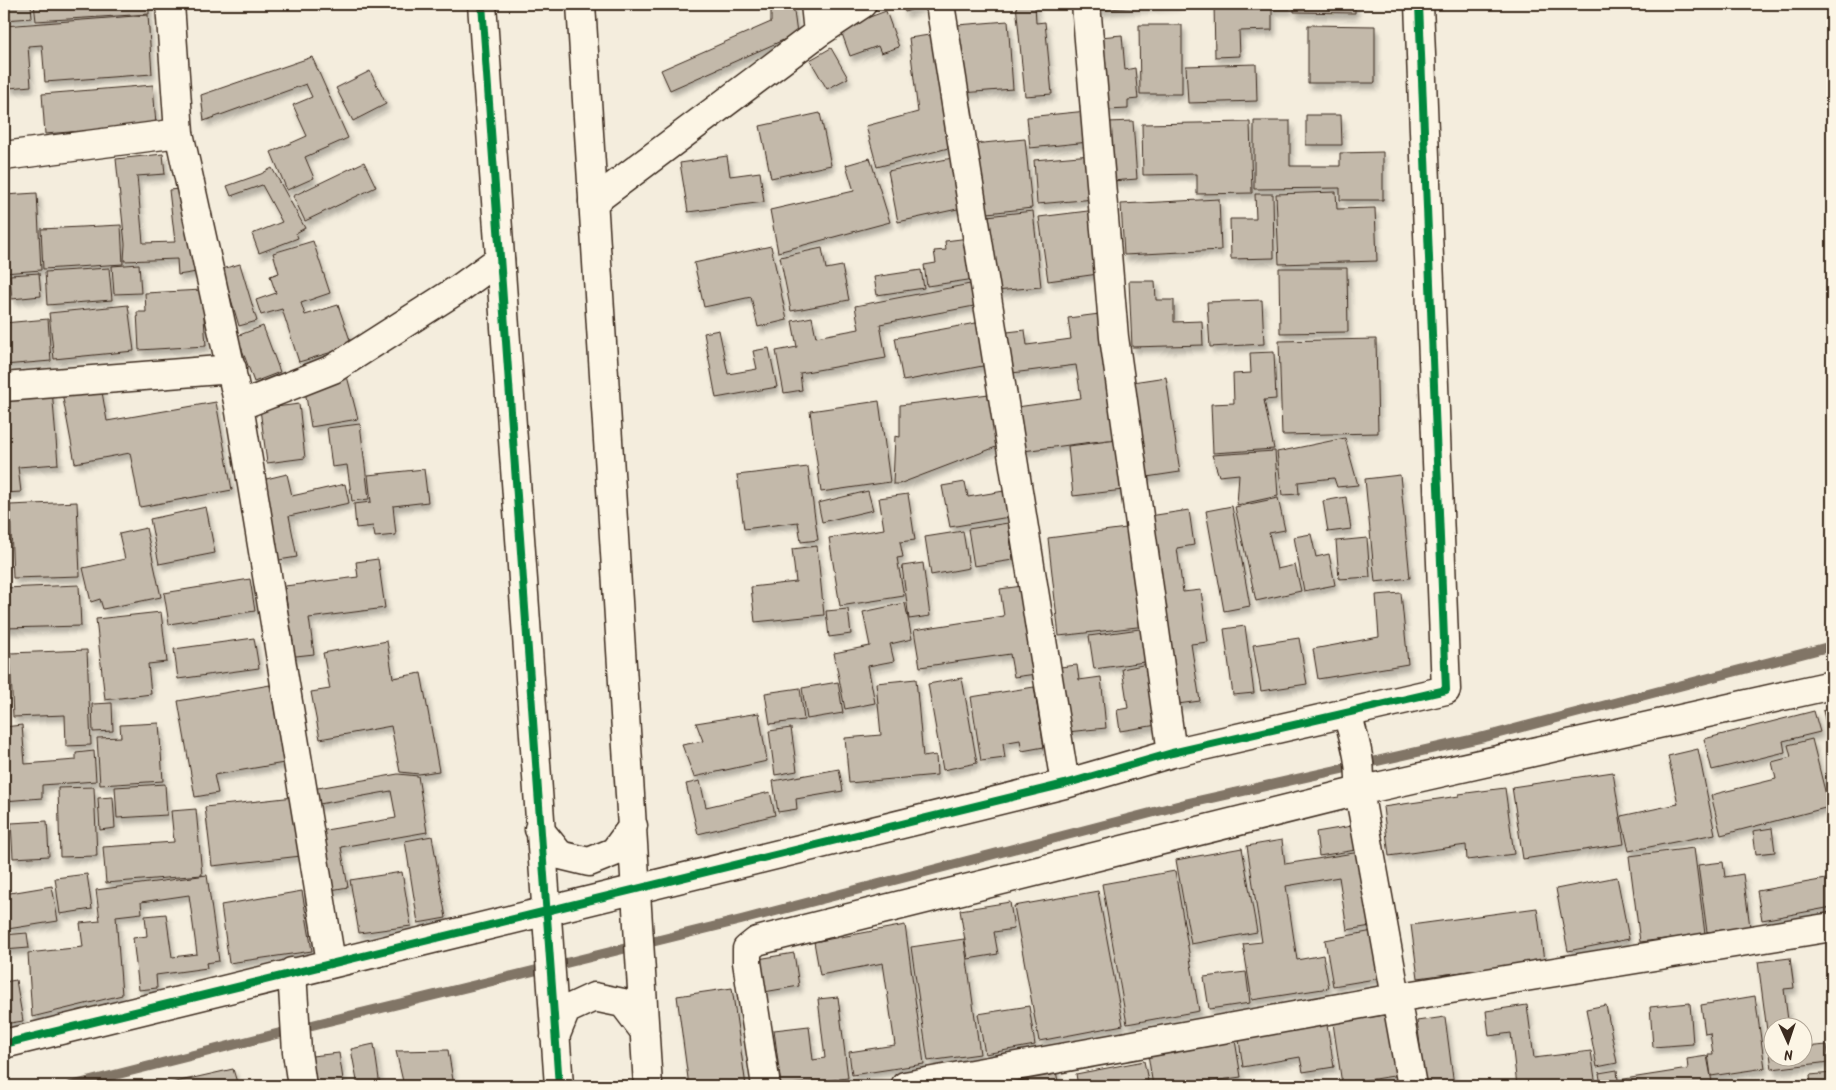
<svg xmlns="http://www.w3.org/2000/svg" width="1836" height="1090" viewBox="0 0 1836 1090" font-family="Kalam,sans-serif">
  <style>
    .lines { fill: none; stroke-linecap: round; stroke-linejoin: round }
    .stream { stroke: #817466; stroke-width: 10 }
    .building { fill: #c3b9aa; stroke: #3b2a1e; filter: url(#shadow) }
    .street-casing { stroke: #3b2a1e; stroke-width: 31 }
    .secondary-casing { stroke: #3b2a1e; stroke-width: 31 }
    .street { stroke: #fcf5e5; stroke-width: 28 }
    .secondary { stroke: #fcf5e5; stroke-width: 28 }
    .cycleway-casing { stroke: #fcf5e5; stroke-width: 11 }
    .cycleway { stroke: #00873e; stroke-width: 8 }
  </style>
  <defs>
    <filter id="shadow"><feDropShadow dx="3" dy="5.5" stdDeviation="2.5" flood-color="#0004"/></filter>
  </defs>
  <rect width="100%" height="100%" fill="#f4eddd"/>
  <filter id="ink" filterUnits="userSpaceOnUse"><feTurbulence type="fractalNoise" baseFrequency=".02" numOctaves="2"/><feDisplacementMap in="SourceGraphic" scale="10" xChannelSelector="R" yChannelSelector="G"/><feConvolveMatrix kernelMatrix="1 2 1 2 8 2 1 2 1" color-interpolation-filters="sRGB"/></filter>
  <g filter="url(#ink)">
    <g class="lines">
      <path class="stream" d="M71 1086 300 1028 741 920 1185 804 1484 737 1832 646"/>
    </g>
    <path class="building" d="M4 4H31L32 18 4 20Z
      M34 4H149V14L36 21Z
      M771 4H793L797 34 670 90 661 70 771 22Z
      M902 4H927L905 12Z
      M1016 4H1035L1036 23 1045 22 1052 94 1025 96Z
      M1095 4H1177L1095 10Z
      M1214 4H1290V9H1272V30L1239 31 1240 56 1215 57Z
      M1294 4H1355V13L1294 12Z
      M886 11 899 47 881 53 878 46 850 56 840 28Z
      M148 15 152 74 45 82 42 45 28 46 31 86 9 88 4 26Z
      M1008 21 1013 89 962 93 957 25Z
      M1139 25H1182V94H1140Z
      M1308 25 1375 26V83H1308Z
      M936 34 944 119 952 147 877 167 866 126 918 112 909 38Z
      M1122 35 1125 70 1135 68 1138 99 1128 100V109L1107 110 1100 37Z
      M831 48 848 78 827 89 810 60Z
      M312 57 348 138 305 157 314 178 287 190 271 152 307 136 293 105 312 97 306 84 204 121 201 95Z
      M1256 64 1257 101 1188 103 1186 66Z
      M370 71 386 104 353 121 336 88Z
      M153 85 156 125 45 134 42 94Z
      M1087 111 1089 142 1030 148 1027 117Z
      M820 113 831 165 771 178 760 126Z
      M1306 115H1341L1342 145H1306Z
      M1133 121 1137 179 1112 181 1108 122Z
      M1254 121H1290V166H1340V153L1383 152V200H1340V188L1254 189Z
      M1250 122 1252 193 1197 194V174L1143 175 1142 124Z
      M1025 139 1032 208 979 214 973 144Z
      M163 154 165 174 137 176 143 243 175 242 169 190 188 188 197 272 178 275 177 259 124 261 125 244 116 159Z
      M1091 155 1095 199 1037 204 1034 160Z
      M727 156 730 176 760 172 764 202 688 212 680 163Z
      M870 158 890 222 778 252 770 210 854 191 846 165Z
      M952 158 962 208 898 222 888 171Z
      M364 162 376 187 305 221 293 196Z
      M272 168 305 228 296 233 298 238 259 253 252 234 282 222 262 185 231 196 227 186 261 174Z
      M1336 192 1337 209 1375 208 1377 261 1279 264 1276 194Z
      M37 193 41 270 4 273V195Z
      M1255 194H1273L1274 258 1231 259 1230 219H1256Z
      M1219 199 1221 250 1124 255 1121 204Z
      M1096 210 1105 273 1048 281 1039 217Z
      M1033 211 1041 287 995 291 987 216Z
      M121 225 123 264 43 269 41 229Z
      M969 238 975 279 927 286 924 265 936 263 934 251 946 250 945 241Z
      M313 241 330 293 301 303 305 315 338 305 352 346 299 362 282 309 261 315 256 300 276 293 270 276 279 273 273 253Z
      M771 246 787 320 758 327 751 297 704 307 694 263Z
      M822 248 826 269 842 266 849 300 791 311 780 257Z
      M139 264 141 293 114 294 112 266Z
      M240 264 257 321 239 326 222 269Z
      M109 268 112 300 47 305 45 272Z
      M1279 268H1347L1348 332 1280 333Z
      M921 270 924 288 877 295 874 277Z
      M39 273 41 296 12 299 10 275Z
      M1129 281H1155L1156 300H1174V322L1202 321 1203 345 1132 347Z
      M970 284 974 306 880 324 886 358 800 373 802 390 784 393 776 351 797 347 792 321 812 317 816 337 859 329 855 306Z
      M202 290 206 346 139 350 137 312H146L145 293Z
      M1262 300 1264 344 1210 347 1207 302Z
      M128 305 134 351 54 359 49 313Z
      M1107 313 1123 438 1023 451 1017 407 1081 398 1076 365 1012 373 1007 332 1025 330 1027 345 1071 339 1068 318Z
      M48 319 51 361 4 365V323Z
      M981 322 988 365 903 381 895 338Z
      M263 326 280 372 254 382 237 336Z
      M719 330 728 374 757 369 753 351 769 348 777 387 716 398 704 333Z
      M1376 339 1378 433 1282 435 1279 341Z
      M1274 352 1276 399 1264 400 1274 449 1213 453 1211 404 1234 403 1233 374 1251 373 1250 353Z
      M347 376 358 419 311 427 305 390Z
      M1166 377 1180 472 1140 478 1126 383Z
      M101 386 107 421 216 402 232 490 140 507 130 453 75 463 62 393Z
      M52 389 58 464 18 467 21 492 4 493V393Z
      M989 394 996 447 899 484H893L895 436 900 437V405Z
      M879 401 890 482 821 492 810 411Z
      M299 404 305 458 267 463 260 409Z
      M360 424 369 499 352 501 347 465 332 467 327 428Z
      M1345 438 1358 485 1337 487 1334 478 1298 482 1299 494 1282 495 1277 452Z
      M1118 440 1123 490 1073 496 1068 446Z
      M1275 451 1278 496 1237 505 1239 474 1219 476 1212 455Z
      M808 467 818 540 801 542 798 522 744 529 737 475Z
      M424 469 428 502 393 506 396 535 375 537 373 526 356 528 354 504 371 502 368 475Z
      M287 474 292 496 345 484 349 503 289 516 297 557 279 560 262 480Z
      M1400 475 1410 578 1375 582 1365 479Z
      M965 482 968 497 1004 491 1009 517 950 527 942 486Z
      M868 491 873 510 822 522 818 503Z
      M908 494 915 540 900 542 903 557 897 558 904 596 840 606 829 538 884 529 879 498Z
      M1346 497 1351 529 1328 532 1323 501Z
      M1278 498 1285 530 1269 533 1277 569 1295 565 1301 591 1256 601 1235 507Z
      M77 502 80 576 13 578 10 505Z
      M1232 506 1250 606 1224 611 1206 511Z
      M206 507 215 553 159 564 150 519Z
      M1189 510 1194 545 1177 548 1183 592 1201 590 1208 642 1191 644 1200 701 1170 705 1143 517Z
      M1008 523 1013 560 974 566 968 529Z
      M1134 527 1146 626 1059 636 1048 538Z
      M146 528 161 597 103 609 100 599 91 602 83 568 125 559 119 534Z
      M963 531 969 568 931 575 925 537Z
      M1311 534 1316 557 1329 554 1335 585 1304 591 1294 537Z
      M1367 538 1370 577 1339 579 1336 541Z
      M817 546 824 615 755 622 751 587 796 582 792 549Z
      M378 559 385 608 309 618 314 654 287 657 282 615H288L285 586 358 577 356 562Z
      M923 563 930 616 909 619 902 566Z
      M250 579 255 611 169 624 164 593Z
      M79 585 81 626 5 628 4 588Z
      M1022 586 1036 674 1014 677 1010 654 920 667 914 630 1004 616 1000 589Z
      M1401 593 1408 664 1318 679 1313 649 1379 637 1376 595Z
      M905 603 912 639 890 644 894 661 868 666 875 703 845 709 834 653 870 646 863 612Z
      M848 609 851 634 829 637 826 611Z
      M161 612 167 662 148 664 151 694 105 700 96 619Z
      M1245 626 1254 693 1233 695 1224 629Z
      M1147 628 1152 661 1094 669 1089 636Z
      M254 638 259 668 178 679 174 649Z
      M1299 638 1307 684 1261 691 1253 645Z
      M387 641 393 678 421 673 439 771 419 774 400 772 391 726 320 739 311 692 330 689 323 653Z
      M87 650 91 745 66 746 65 715 13 717 10 653Z
      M1153 663 1163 724 1120 731 1117 710 1128 708 1122 669Z
      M1077 665 1079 680 1101 677 1106 728 1067 732 1060 667Z
      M962 678 977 763 943 770 928 684Z
      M916 679 923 757 936 755 937 775 849 783 845 738 881 735 876 683Z
      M838 682 843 713 807 719 802 688Z
      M270 685 284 763 214 775 218 793 195 797 178 701Z
      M1034 687 1044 747 1022 751 1020 740 1003 743 1005 758 981 761 971 697Z
      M800 688 804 720 770 724 765 693Z
      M112 703 113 731 93 732 92 704Z
      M1832 708V747L1823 711Z
      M1814 711 1820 732 1783 741 1785 752 1712 770 1704 739Z
      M759 713 767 761 694 777 682 745 703 741 696 723Z
      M159 723 163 781 100 785 97 738 121 737 120 725Z
      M22 725 25 764 76 760V753L94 751 96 781 42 785V798L4 801V727Z
      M791 728 797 771 775 775 769 731Z
      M1812 739 1829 807 1721 835 1711 795 1776 779 1772 762 1791 757 1788 745Z
      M1698 749 1715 834 1629 851 1621 816 1678 804 1668 756Z
      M839 769 843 791 796 799 797 809 778 812 773 781Z
      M1613 772 1624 844 1523 859 1512 787Z
      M398 774 418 776 427 832 341 847 348 887 325 891 314 832 396 818 391 791 314 805 312 789Z
      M700 781 706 807 770 792 775 815 698 834 686 784Z
      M165 784 167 815 117 818 115 787Z
      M94 787 97 856 60 857 58 788Z
      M1505 788 1514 854 1467 860 1466 845 1389 856 1383 807 1459 796V794Z
      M113 797 115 828 100 830 98 798Z
      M294 797 301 856 212 866 205 807Z
      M196 809 202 875 106 883 103 847 174 842 171 811Z
      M47 821 49 856 13 858 11 823Z
      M1358 825 1362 849 1319 856 1316 832Z
      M1772 828 1775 852 1756 854 1753 831Z
      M432 836 446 918 418 923 405 841Z
      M1282 840 1285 864 1360 852 1371 926 1347 930 1339 877 1286 886 1297 960 1323 955 1329 988 1252 1000 1243 944 1262 942 1247 846Z
      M1242 848 1257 932 1191 944 1176 860Z
      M1694 848 1705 934 1640 942 1629 856Z
      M1723 862 1725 877 1743 874 1750 927 1707 932 1698 865Z
      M1175 871 1199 1011 1127 1024 1102 884Z
      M402 872 411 926 359 933 350 880Z
      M87 874 92 909 60 914 55 878Z
      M207 875 219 961 206 963 207 968 156 975 157 988 139 990 133 938 147 936 145 916 166 914 172 957 197 954 189 895 141 902 142 913 116 916 122 995 32 1017 28 953 83 947 80 923 100 921 96 890Z
      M1617 877 1629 939 1568 951 1556 889Z
      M1832 878V907L1762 920 1757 891Z
      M52 886 58 921 8 929 4 894Z
      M302 891 312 951 229 963 221 905Z
      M1098 891 1123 1025 1039 1041 1014 906Z
      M1010 902 1014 929 994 932 998 954 968 959 960 910Z
      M1537 908 1544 961 1418 978 1411 925Z
      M905 925 924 1064 852 1075 849 1052 895 1045 883 963 820 975 814 942Z
      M1373 931 1381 978 1333 986 1325 940Z
      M27 933 29 948 4 950V935Z
      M964 939 980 1054 928 1061 911 947Z
      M794 953 799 986 764 992 758 959Z
      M1790 958 1794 988 1784 989 1789 1028H1774V1058H1804V1031L1805 1047 1827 1045 1829 1062 1772 1069 1758 962Z
      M1246 972 1250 1003 1209 1009 1204 977Z
      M16 980 23 1021 4 1024V982Z
      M732 988 746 1086H689L677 996Z
      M1755 996 1765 1068 1711 1076 1708 1054H1713L1710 1033 1705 1034 1701 1005Z
      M838 997 848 1078 781 1086 774 1030 809 1026 813 1060 825 1058 818 999Z
      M1690 1003 1693 1044 1653 1047 1650 1007Z
      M1527 1005 1534 1058 1591 1051 1596 1086H1517L1511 1033 1489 1036 1486 1011Z
      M1606 1005 1617 1063 1597 1067 1586 1009Z
      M1029 1006 1035 1045 985 1054 978 1014Z
      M1832 1010V1064L1828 1011Z
      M1391 1014 1400 1075 1342 1084 1333 1023Z
      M1445 1017 1454 1086H1425L1417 1021Z
      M1327 1025 1334 1067 1303 1072 1300 1057 1243 1067 1239 1040Z
      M1234 1034 1241 1077 1177 1086H1153L1147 1048Z
      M374 1044 380 1086H358L351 1049Z
      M448 1050 454 1086H404L396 1051Z
      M339 1053 344 1086H316L312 1056Z
      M1707 1056 1712 1082 1687 1086H1601L1599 1073 1617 1070 1618 1080 1688 1069 1687 1059Z
      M1144 1061 1148 1081 1129 1084V1086H1078L1076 1074Z
      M1055 1065 1058 1082 1034 1086H949Z
      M233 1069 238 1086H158Z
      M1832 1073V1086H1811L1810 1075Z
      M1406 1080V1086H1361Z"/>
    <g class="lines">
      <g class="street-casing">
        <path id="street" d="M170 4 179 133 239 406 331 962
          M815 4 818 33
          M940 4 1065 784
          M1086 4 1114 337 1172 753
          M4 156 179 133
          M593 202 818 33 862 4
          M4 387 232 369
          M239 406 333 369 460 288 500 259
          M1347 713C1354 738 1363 765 1359 791L1412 1086
          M292 972 297 1052 302 1086
          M4 1044 1065 784 1172 753 1446 690 1419 4
          M766 1086 747 962V949L757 941 1359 791 1832 685
          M905 1086 1395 998 1832 927"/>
      </g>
      <g class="secondary-casing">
        <path id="secondary" d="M482 4 559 1086
          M581 4 648 1086
          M539 829 560 855 589 862 614 852 633 826
          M555 1037 566 1010 594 997 623 1003 645 1032"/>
      </g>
      <use href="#street" class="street"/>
      <use href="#secondary" class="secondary"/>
      <g class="cycleway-casing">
        <path id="cycleway" d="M482 4 559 1086
          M4 1044 1065 784 1172 753 1446 690 1419 4"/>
      </g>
      <use href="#cycleway" class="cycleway"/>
    </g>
  </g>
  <rect width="1836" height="1090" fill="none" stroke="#fcf5e5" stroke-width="20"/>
  <rect x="10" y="10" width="1816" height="1070" fill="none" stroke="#3b2a1e" stroke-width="2" filter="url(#ink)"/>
  <g transform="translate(1788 1042) rotate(177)"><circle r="24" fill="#fcf5e5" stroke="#afa495"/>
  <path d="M0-4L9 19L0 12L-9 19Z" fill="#3b2a1e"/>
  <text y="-8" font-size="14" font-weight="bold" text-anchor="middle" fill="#3b2a1e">N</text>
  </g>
</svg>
